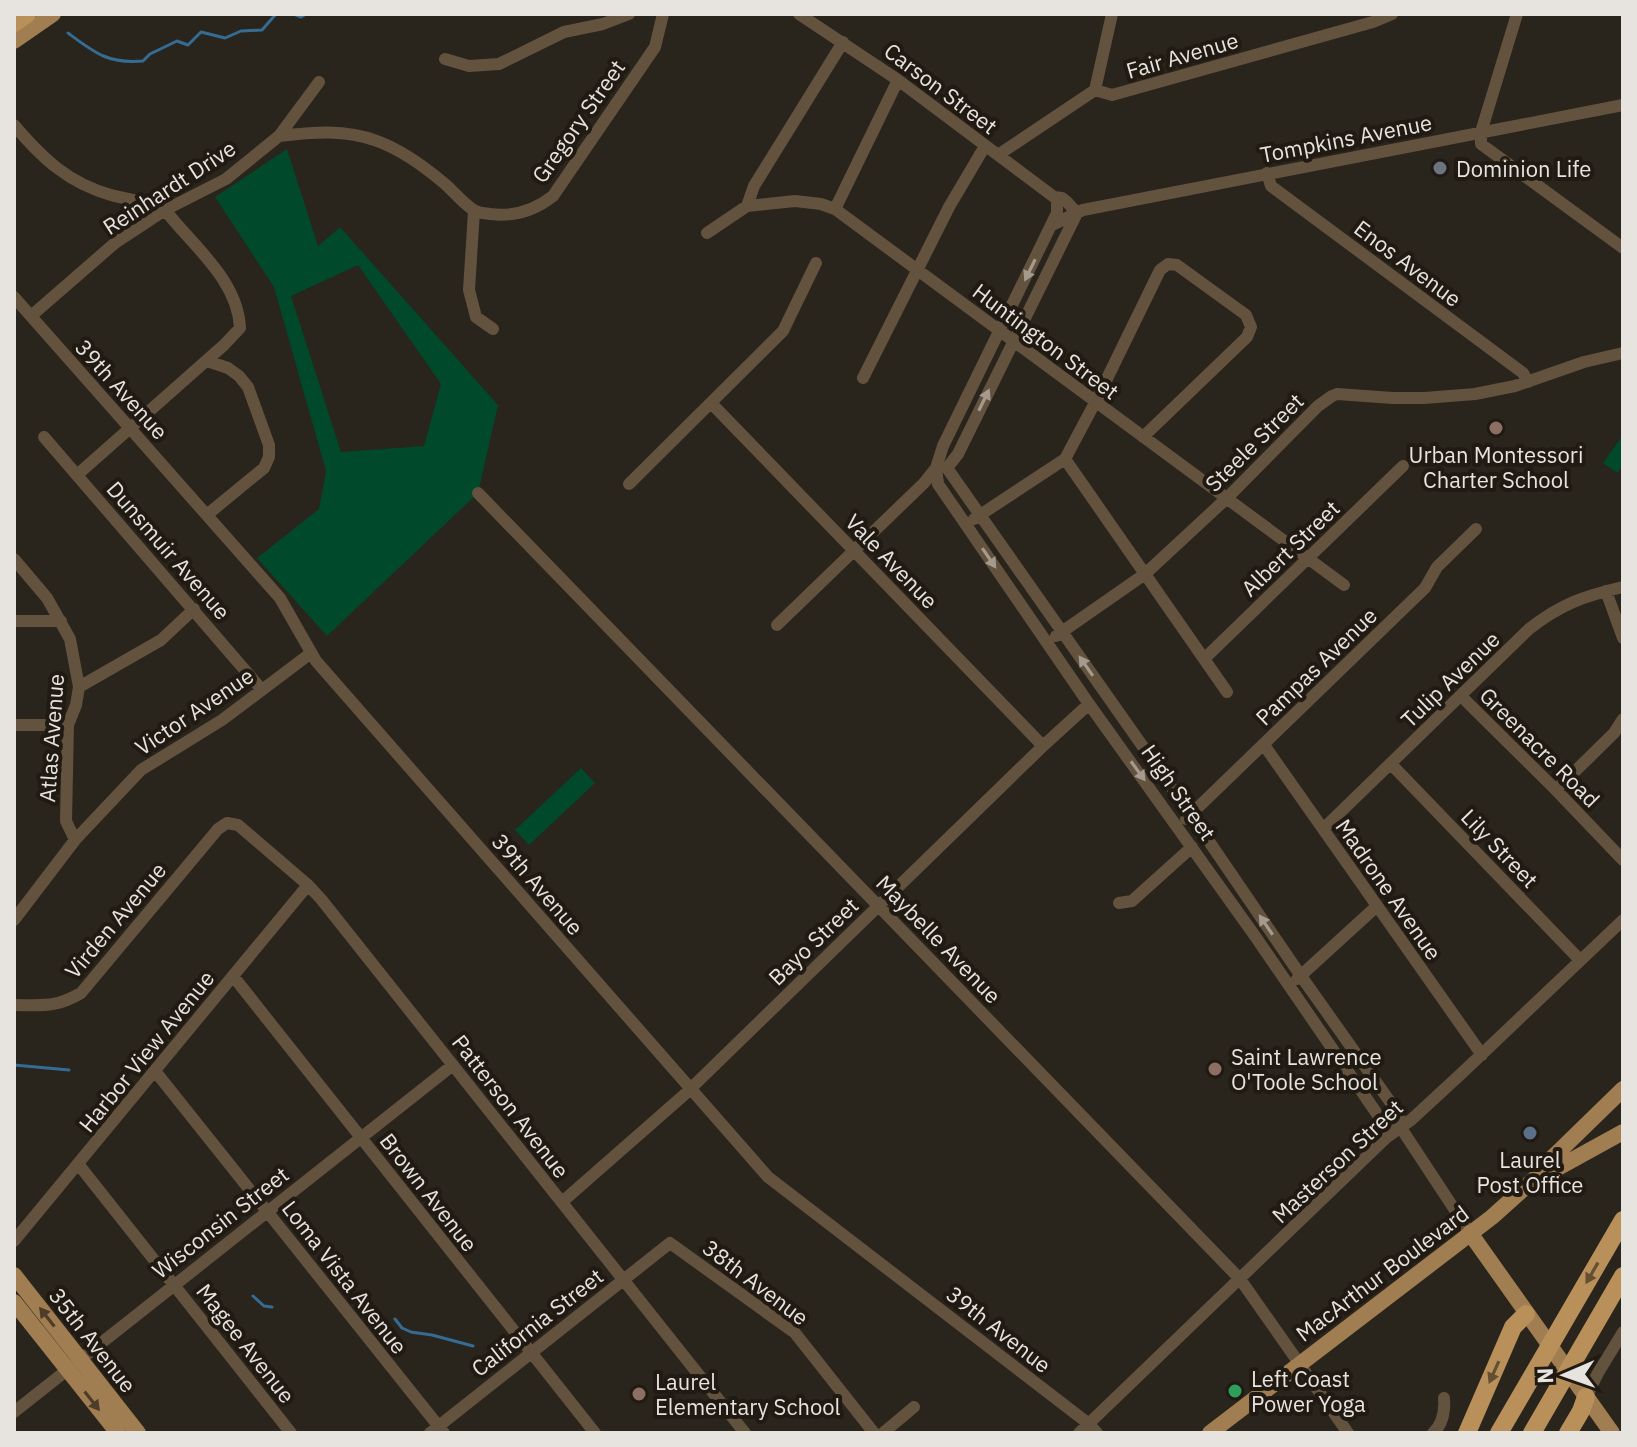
<svg xmlns="http://www.w3.org/2000/svg" width="1637" height="1447" viewBox="0 0 1637 1447" font-family="'IBM Plex Sans',sans-serif">
  <style>
    .green { fill: #00492b; fill-rule: evenodd }
    .lines { fill: none; stroke-linecap: round; stroke-linejoin: round }
    .stream { stroke: #356c94; stroke-width: 3 }
    .minor { stroke: #63523d; stroke-width: 12 }
    .major { stroke: #a17e52; stroke-width: 16 }
    .highway { stroke: #b98f5a; stroke-width: 18 }
    .oneway { fill: #a59a8e }
    .oneway2 { fill: #654f33 }
    .oneway3 { fill: #4d3d29 }
    .worship-dot { fill: #6b7280; stroke: #201a13; stroke-width: 3 }
    .education-dot { fill: #8d6e63; stroke: #201a13; stroke-width: 3 }
    .service-dot { fill: #5c6f8a; stroke: #201a13; stroke-width: 3 }
    .leisure-dot { fill: #2e9e5b; stroke: #201a13; stroke-width: 3 }
    .labels { text-anchor: middle; dominant-baseline: central; stroke-width: 8; stroke-linejoin: round; paint-order: stroke }
    .street-label { font-size: 22px; fill: #e7e3de; stroke: #201a13 }
    .poi-label { font-size: 22px; fill: #e7e3de; stroke: #201a13; text-anchor: start }
  </style>
  <rect width="100%" height="100%" fill="#29241c"/>
  <path class="green" d="M287 149 318 246 340 227 498 405 478 493 327 636 257 558 319 509 326 471 274 287 215 197ZM358 265 441 384 424 446 341 452 291 296Z
    M1623 435V465L1617 473 1603 463Z
    M581 768 595 783 529 845 515 830Z"/>
  <g class="lines">
    <path class="stream" d="M294 14 301 17 306 14
      M68 33C95 53 108 64 143 61L150 54 177 41 188 45 201 32 225 38 241 31 262 30 276 14
      M14 1065 69 1070
      M253 1296 264 1306 272 1307
      M395 1319 402 1328 411 1332 432 1335 473 1346"/>
    <path class="minor" d="M799 14 898 80 1054 197 1062 198 1067 202 1077 213 958 454 947 468
      M1517 14 1481 132V144L1623 248
      M445 59 469 66 499 64 564 32 603 24 629 14
      M1095 90 1112 14
      M14 125C42 158 68 183 111 195 129 200 148 201 165 210 193 246 238 280 240 328L224 345 77 475
      M279 136C313 132 345 129 377 141 402 150 425 167 445 184 454 192 462 202 472 209 477 213 483 213 490 214 513 217 534 211 553 196L655 47 663 14
      M998 155 1095 90 1112 95 1373 22 1392 14
      M1267 173 1271 186 1523 373 1528 382
      M747 206 754 186 843 42
      M835 209 898 80
      M474 211 469 290 476 317 493 329
      M1052 225 1083 210 1623 105
      M707 233 747 206 795 201 821 204 835 209 1344 585
      M14 297 280 598 316 661 768 1177 1089 1424 1097 1433
      M31 316 115 243 165 210 226 179 279 136 319 82
      M207 361 228 368 239 376 248 387 269 445V457L264 468 208 514
      M863 378 949 207 985 146
      M712 404 1043 746
      M44 437 262 690
      M1065 459 1227 692
      M936 468 938 484 1089 704 1255 936 1384 1124 1401 1128
      M947 468 1191 815 1301 976 1398 1113 1401 1128 1470 1233
      M629 484 783 331 816 263
      M478 493 1240 1279 1348 1433
      M974 519 1065 459 1098 397 1160 270 1168 264 1177 265 1246 315 1251 327 1247 337 1143 437
      M14 559 47 598 70 639 79 687 76 705 68 725 66 821 75 840
      M1606 591 1623 638
      M14 621H61
      M777 625 924 483 936 468 943 446 1057 213V199
      M1056 636 1145 574 1227 498 1318 406 1332 396 1337 394 1393 398H1424L1475 394 1515 386 1584 362 1623 353
      M1204 659 1403 466
      M79 687 161 640 194 609
      M1461 696 1556 790 1623 860
      M14 725H68
      M1264 745 1482 1055
      M1391 764 1580 960
      M1556 790 1614 733 1623 719
      M1186 819 1425 588 1437 567 1476 529
      M1323 829 1529 629C1561 604 1584 596 1623 587
      M1119 903 1132 901 1192 847
      M14 920 75 840 141 770 222 720 311 653
      M233 976 595 1433
      M1297 979 1377 906
      M14 1005C42 1005 56 1008 81 993L218 829 227 823 238 825 308 885 321 899 745 1433
      M155 1071 444 1433
      M79 1165 291 1433
      M562 1202 684 1095 1043 746 1089 704
      M14 1241 308 885
      M1586 1397 1598 1373 1623 1332
      M14 1412 453 1065
      M430 1433 670 1243 795 1333 874 1433
      M883 1433 914 1407
      M1079 1433 1387 1137 1411 1120 1463 1072 1623 920
      M1433 1433C1443 1424 1445 1411 1444 1398"/>
    <path class="major" d="M14 41 53 14
      M1540 1174 1554 1170 1623 1132
      M1470 1233 1612 1433
      M14 1275 138 1433
      M14 1302 118 1433
      M1210 1433 1492 1217 1540 1174 1547 1163 1623 1089"/>
    <path class="highway" d="M14 23 27 14
      M1467 1433 1513 1327 1526 1314
      M1499 1433 1623 1220
      M1532 1433 1623 1276
      M1568 1433 1581 1411 1586 1397"/>
  </g>
  <defs><path id="oneway-solid" d="M-6-.8H1V-3.2L6.5 0L1 3.2V.8H-6Z" transform="scale(2)"/></defs>
  <g class="oneway">
    <use href="#oneway-solid" transform="translate(1030 270) rotate(116)"/>
    <use href="#oneway-solid" transform="translate(984 400) rotate(-64)"/>
    <use href="#oneway-solid" transform="translate(989 558) rotate(56)"/>
    <use href="#oneway-solid" transform="translate(1086 666) rotate(-125)"/>
    <use href="#oneway-solid" transform="translate(1138 771) rotate(54)"/>
    <use href="#oneway-solid" transform="translate(1266 925) rotate(-124)"/>
  </g>
  <g class="oneway2">
    <use href="#oneway-solid" transform="translate(1592 1273) rotate(120)"/>
    <use href="#oneway-solid" transform="translate(1494 1372) rotate(114)"/>
  </g>
  <g class="oneway3">
    <use href="#oneway-solid" transform="translate(47 1317) rotate(-128)"/>
    <use href="#oneway-solid" transform="translate(92 1401) rotate(52)"/>
  </g>
  <circle class="worship-dot" cx="1440" cy="168" r="8"/>
  <g class="education-dot">
    <circle cx="1496" cy="428" r="8"/>
    <circle cx="1215" cy="1069" r="8"/>
    <circle cx="639" cy="1394" r="8"/>
  </g>
  <circle class="service-dot" cx="1530" cy="1133" r="8"/>
  <circle class="leisure-dot" cx="1235" cy="1391" r="8"/>
  <g class="labels">
    <g class="street-label">
      <text transform="translate(1182 55) rotate(-16)">Fair Avenue</text>
      <text transform="translate(941 88) rotate(37)">Carson Street</text>
      <text transform="translate(578 121) rotate(-55)">Gregory Street</text>
      <text transform="translate(1346 138) rotate(-11)">Tompkins Avenue</text>
      <text transform="translate(169 187) rotate(-33)">Reinhardt Drive</text>
      <text transform="translate(1408 263) rotate(37)">Enos Avenue</text>
      <text transform="translate(1046 341) rotate(37)">Huntington Street</text>
      <text transform="translate(122 389) rotate(48)">39th Avenue</text>
      <text transform="translate(1254 442) rotate(-45)">Steele Street</text>
      <text transform="translate(1290 548) rotate(-44)">Albert Street</text>
      <text transform="translate(169 550) rotate(49)">Dunsmuir Avenue</text>
      <text transform="translate(892 561) rotate(46)">Vale Avenue</text>
      <text transform="translate(1316 666) rotate(-44)">Pampas Avenue</text>
      <text transform="translate(1450 679) rotate(-44)">Tulip Avenue</text>
      <text transform="translate(194 711) rotate(-34)">Victor Avenue</text>
      <text transform="translate(51 738) rotate(-86)">Atlas Avenue</text>
      <text transform="translate(1540 747) rotate(45)">Greenacre Road</text>
      <text transform="translate(1179 792) rotate(55)">High Street</text>
      <text transform="translate(1500 848) rotate(46)">Lily Street</text>
      <text transform="translate(538 884) rotate(49)">39th Avenue</text>
      <text transform="translate(1389 889) rotate(55)">Madrone Avenue</text>
      <text transform="translate(115 920) rotate(-50)">Virden Avenue</text>
      <text transform="translate(939 939) rotate(46)">Maybelle Avenue</text>
      <text transform="translate(813 941) rotate(-44)">Bayo Street</text>
      <text transform="translate(146 1051) rotate(-51)">Harbor View Avenue</text>
      <text transform="translate(511 1106) rotate(52)">Patterson Avenue</text>
      <text transform="translate(1337 1161) rotate(-43)">Masterson Street</text>
      <text transform="translate(429 1192) rotate(52)">Brown Avenue</text>
      <text transform="translate(220 1222) rotate(-38)">Wisconsin Street</text>
      <text transform="translate(1382 1273) rotate(-37)">MacArthur Boulevard</text>
      <text transform="translate(345 1277) rotate(52)">Loma Vista Avenue</text>
      <text transform="translate(756 1282) rotate(37)">38th Avenue</text>
      <text transform="translate(537 1322) rotate(-38)">California Street</text>
      <text transform="translate(999 1329) rotate(38)">39th Avenue</text>
      <text transform="translate(93 1340) rotate(52)">35th Avenue</text>
      <text transform="translate(246 1343) rotate(52)">Magee Avenue</text>
    </g>
    <g class="poi-label">
      <text x="1456" y="168">Dominion Life</text>
      <text x="1496" y="454" text-anchor="middle">Urban Montessori<tspan x="1496" dy="25">Charter School</tspan></text>
      <text x="1231" y="1056">Saint Lawrence<tspan x="1231" dy="25">O'Toole School</tspan></text>
      <text x="1530" y="1159" text-anchor="middle">Laurel<tspan x="1530" dy="25">Post Office</tspan></text>
      <text x="1251" y="1378">Left Coast<tspan x="1251" dy="25">Power Yoga</tspan></text>
      <text x="655" y="1381">Laurel<tspan x="655" dy="25">Elementary School</tspan></text>
    </g>
  </g>
  <rect width="1637" height="1447" fill="none" stroke="#e7e3de" stroke-width="32"/>
  <g transform="translate(1565 1375) rotate(268)" stroke="#201a13" stroke-width="6" paint-order="stroke">
  <path d="M0-6L14 30L0 20L-14 30Z" fill="#e7e3de"/>
  <text y="-12" font-size="22" font-weight="bold" text-anchor="middle" fill="#e7e3de">N</text>
  </g>
</svg>
